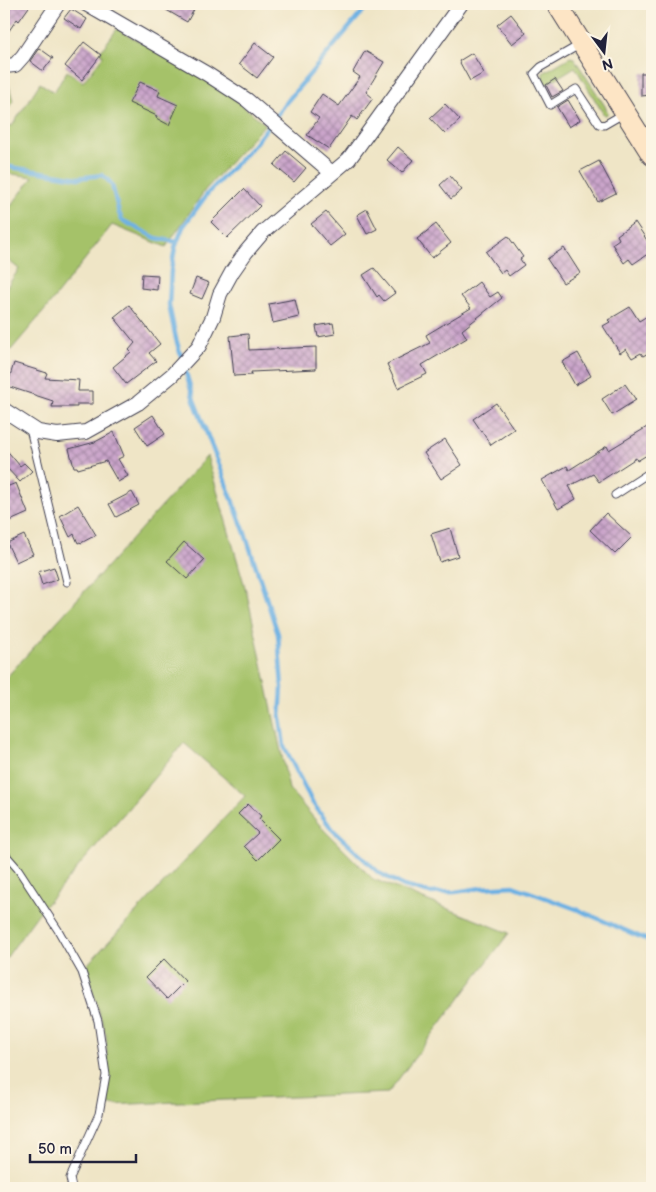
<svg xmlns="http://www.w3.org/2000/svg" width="656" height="1192" viewBox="0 0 656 1192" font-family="'Balsamiq Sans',sans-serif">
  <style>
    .grass { fill: #a5c269; stroke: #647252 }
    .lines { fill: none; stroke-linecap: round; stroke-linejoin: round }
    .stream { stroke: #6db1e3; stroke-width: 4.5 }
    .building { fill: url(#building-cross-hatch) }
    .lane-casing { stroke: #413f50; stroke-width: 9 }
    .street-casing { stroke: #413f50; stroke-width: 16 }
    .secondary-casing { stroke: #413f50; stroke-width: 22 }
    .lane { stroke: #fff; stroke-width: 7 }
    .street { stroke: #fff; stroke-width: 14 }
    .secondary { stroke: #fde5c5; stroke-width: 20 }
  </style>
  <defs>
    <pattern id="building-cross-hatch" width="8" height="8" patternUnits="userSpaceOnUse" patternTransform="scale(1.25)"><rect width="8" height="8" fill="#cba5cb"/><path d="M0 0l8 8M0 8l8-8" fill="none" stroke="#a486a6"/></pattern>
  </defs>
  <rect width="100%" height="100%" fill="#fcf5e5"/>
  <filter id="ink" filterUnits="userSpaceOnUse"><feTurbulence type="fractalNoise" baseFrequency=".02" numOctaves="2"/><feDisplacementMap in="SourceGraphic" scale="10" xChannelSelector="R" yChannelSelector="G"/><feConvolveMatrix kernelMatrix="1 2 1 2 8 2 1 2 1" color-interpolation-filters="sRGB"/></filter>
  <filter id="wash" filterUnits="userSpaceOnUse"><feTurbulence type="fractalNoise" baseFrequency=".0096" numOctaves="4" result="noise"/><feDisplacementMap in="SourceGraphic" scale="20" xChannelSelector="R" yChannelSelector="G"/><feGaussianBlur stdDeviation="1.12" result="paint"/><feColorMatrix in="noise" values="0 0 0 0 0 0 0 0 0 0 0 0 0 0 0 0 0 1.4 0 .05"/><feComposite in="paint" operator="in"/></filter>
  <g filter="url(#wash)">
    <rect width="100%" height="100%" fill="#efe5c6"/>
    <path class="grass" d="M117 29 218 85 265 124 205 190 166 247 112 225 45 310 11 350 4 346V291L19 269 4 257V215L33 177 4 173V123L12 126 40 83 54 92 67 71 83 82 103 56 100 52Z
      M570 57 574 58 605 106 608 113 606 115H604L575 67 544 86 542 84 543 73Z
      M4 77 7 78 13 101 4 116Z
      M207 456 247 594 289 789 324 830 373 879 509 933 388 1093 109 1105 106 1035 85 967 245 796 184 743 38 914 4 961V680Z"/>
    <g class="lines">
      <path class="stream" d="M369 4 289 99 253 146 208 193 183 227 175 248 171 270 169 305 176 339 194 400 245 533 278 634 282 688 280 717 284 746 312 802 332 829 379 873 404 886 430 893 455 892 481 888 513 886 576 909 652 942
        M4 166 78 178 102 175 107 179 112 185 119 213 122 220 156 238 177 242"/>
    </g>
    <g id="blocks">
      <path class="building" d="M4 4H31L19 21 17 19 4 38Z
        M156 4H197L187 22Z
        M71 9 87 19 81 29 64 18Z
        M511 14 526 33 512 44 497 25Z
        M84 42 101 55 82 80 65 66Z
        M255 43 273 57 257 78 239 64Z
        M39 48 53 58 43 71 30 61Z
        M365 51 384 62 366 92 373 98 357 120 352 116 329 149 307 135 319 118 310 112 322 94 339 106 360 77 353 72Z
        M472 53 484 73 470 81 459 61Z
        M641 73H652V95L641 96Z
        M555 79 563 91 552 97 546 85Z
        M140 82 160 91 158 96 178 105 169 125 156 118 157 116 129 103Z
        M568 100 580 120 569 127 557 107Z
        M445 104 460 120 445 134 430 118Z
        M398 147 413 160 402 173 387 160Z
        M286 151 306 168 294 182 274 165Z
        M599 161 616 193 598 202 580 171Z
        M450 176 462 190 451 199 440 185Z
        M244 189 260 206 227 238 211 222Z
        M367 209 377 229 367 234 357 215Z
        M326 212 345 234 330 246 311 224Z
        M635 222 652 248V251L633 264 629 259 624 263 612 244 619 239 617 235Z
        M436 224 451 243 432 258 417 239Z
        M508 236 523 257 520 259 524 265 509 276 505 270 501 273 486 252Z
        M564 248 580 273 563 283 547 259Z
        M374 268 395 293 384 301 379 295 377 297 363 275Z
        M142 274 158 275 157 290 141 288Z
        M196 278 209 283 202 299 190 294Z
        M479 282 490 297 498 292 502 298 462 330 467 338 422 365 427 374 398 388 387 364 430 343 426 335 471 308 461 296Z
        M295 299 299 317 273 323 269 304Z
        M129 305 160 344 149 353 156 361 126 384 113 367 131 352 129 350 135 343 114 317Z
        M630 307 639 321 652 313V351L643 356 641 353 632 358 626 349 620 353 603 326 610 322 608 320Z
        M333 323 335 334 318 337 316 326Z
        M248 334 249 350 316 347V369L251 372 252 375 234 376 230 336Z
        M578 353 591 376 575 385 562 362Z
        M14 363 47 373 45 378 79 380 78 391H93V404H77V407H52L53 401 7 386Z
        M625 384 636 400 612 415 602 399Z
        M496 403 514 429 491 445 473 419Z
        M153 415 165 434 147 446 135 427Z
        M652 424V452L637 461 636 458 599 482 593 474 569 486 576 499 558 509 542 480 567 466 569 470 607 446 609 450Z
        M114 432 124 456 118 459 128 476 118 482 106 461 78 469 77 467H74L69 449 95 442Z
        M445 439 462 465 441 479 424 453Z
        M4 447 20 466 24 463 32 471 20 482 4 465Z
        M16 483 28 513 10 521 4 506V488Z
        M132 492 139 505 116 517 109 504Z
        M78 505 96 535 81 543 80 542 78 543 74 534 70 537 60 516Z
        M606 513 632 537 615 554 590 530Z
        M450 528 458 556 440 562 431 534Z
        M24 535 33 554 16 562 7 543Z
        M184 542 204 560 187 579 167 561Z
        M54 567 58 579 42 585 38 572Z
        M248 804 261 816 259 819 279 839 258 860 244 846 258 833 238 814Z
        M164 959 185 981 167 999 146 977Z"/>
    </g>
  </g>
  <g filter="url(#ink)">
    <use href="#blocks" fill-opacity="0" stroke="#413f50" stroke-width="1"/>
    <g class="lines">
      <g class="lane-casing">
        <path id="lane" d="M581 44 541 67 534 74 550 105 576 89 599 124 604 125 623 114
          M30 429 67 582
          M615 495 652 471
          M4 853 18 869 58 930 82 972 98 1021 106 1075 99 1114 70 1178 72 1188"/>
      </g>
      <g class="street-casing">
        <path id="street" d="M86 4 207 74 247 100 332 173
          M4 66 15 65 23 56 58 4
          M4 410 38 432 57 435 86 432 138 403 172 375 199 346 213 317 220 294 232 272 246 252 263 232 349 159 461 4"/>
      </g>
      <g class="secondary-casing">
        <path id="secondary" d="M557 4 652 155"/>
      </g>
      <use href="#lane" class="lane"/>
      <use href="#street" class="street"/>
      <use href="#secondary" class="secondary"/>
    </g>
  </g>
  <rect width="656" height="1192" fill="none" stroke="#fcf5e5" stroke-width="20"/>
  <g transform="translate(604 52) rotate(165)" stroke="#fcf5e5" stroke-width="4" paint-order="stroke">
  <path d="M0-4L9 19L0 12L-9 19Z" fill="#22223b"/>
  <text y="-8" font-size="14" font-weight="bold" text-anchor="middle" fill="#22223b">N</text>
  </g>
  <path d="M30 1154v8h106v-8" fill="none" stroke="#22223b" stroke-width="2.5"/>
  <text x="38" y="1154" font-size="15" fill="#22223b" stroke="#fcf5e5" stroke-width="4" paint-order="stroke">50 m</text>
</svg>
